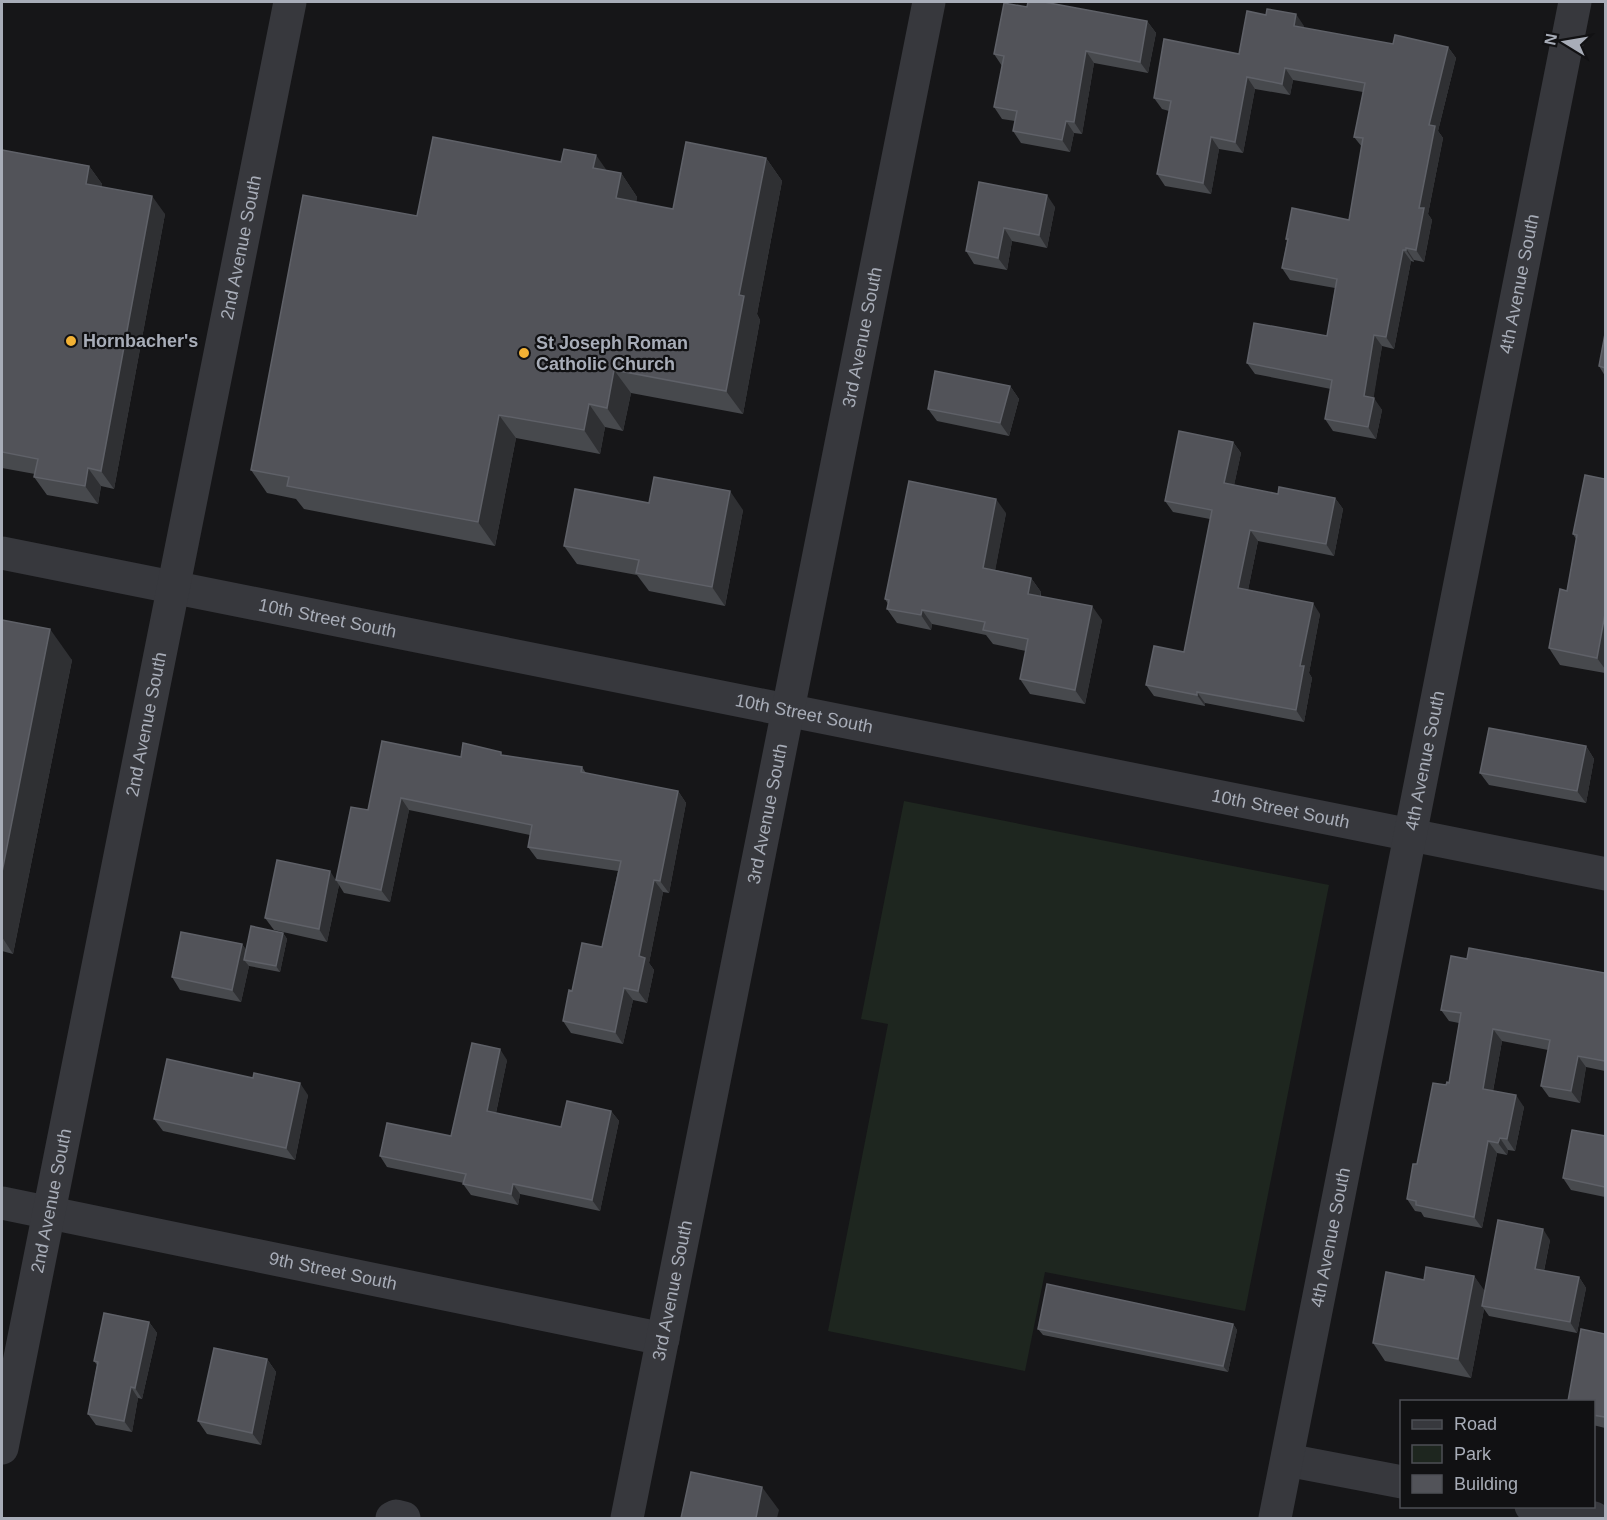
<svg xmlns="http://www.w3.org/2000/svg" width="1607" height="1520" viewBox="0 0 1607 1520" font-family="Helvetica,sans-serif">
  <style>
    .green { fill: #1e261f }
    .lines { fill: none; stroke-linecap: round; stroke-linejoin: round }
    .minor { stroke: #37383d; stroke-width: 33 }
    .wall { fill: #47494d }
    .shaded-wall { fill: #2f3033 }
    .building { fill: #525359; stroke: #5f6168; stroke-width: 1.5 }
    .poi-dot { fill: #f2b134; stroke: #111113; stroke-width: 2 }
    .labels { text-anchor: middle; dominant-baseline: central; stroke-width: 4.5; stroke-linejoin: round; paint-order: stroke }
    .street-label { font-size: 18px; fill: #a8adb8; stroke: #111113 }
    .poi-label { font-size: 18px; font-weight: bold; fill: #a8adb8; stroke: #111113; text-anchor: start }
  </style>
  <rect width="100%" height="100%" fill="#161618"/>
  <path class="green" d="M904 801 1329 885 1245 1311 1045 1272 1025 1371 828 1331 888 1024 861 1019Z"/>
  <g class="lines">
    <g class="minor">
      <path id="s1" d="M2 553 1606 874"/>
      <path id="s2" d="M2 1203 663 1339"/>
      <path id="s3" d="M2 1448 290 2"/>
      <path d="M1287 1460 1402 1482"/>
      <path d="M1531 1506 1594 1518"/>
      <path d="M392 1518 396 1516 404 1518"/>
      <path id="s4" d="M627 1518 929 2"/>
      <path id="s5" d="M1275 1518 1575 2"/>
    </g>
  </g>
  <path class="wall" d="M1027 7 1147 21 1156 33 1148 73 1094 63 1082 134 1074 133 1070 152 1021 143 1013 131 1015 121 1002 119 994 107 1002 66 994 54Z
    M1304 26V28L1393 44 1448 47 1456 58 1438 131 1443 138 1428 214 1432 220 1424 262 1414 260V262L1411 261 1394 349 1382 346 1373 398 1382 410 1376 439 1333 431 1325 419 1331 389 1255 374 1247 363 1327 336 1335 288 1290 280 1282 268 1287 241 1286 239 1349 220 1362 147 1354 137 1363 92 1293 80 1290 95 1255 89 1243 153 1219 149 1211 194 1165 186 1157 174 1169 111 1162 109 1154 98 1239 54Z
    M2 150 89 166 102 184 101 187 165 214 114 489 101 486 98 504 47 495 34 477 35 474 2 468Z
    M766 158 782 181 757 314 760 320 743 414 631 393 623 431 605 427 600 454 516 438 495 546 304 509 296 499 267 493 251 470 417 216 607 171 621 173 637 197 636 202 673 209Z
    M979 182 1055 207 1047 248 1012 241 1007 270 974 264 966 251Z
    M1605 334V376L1599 366Z
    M1010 386 1019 399 1009 436 937 421 928 409Z
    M1233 442 1241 453 1234 485 1278 494 1335 498 1343 509 1334 556 1258 541 1248 590 1320 614 1309 673 1312 678 1304 722 1205 703V706L1154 696 1146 685 1184 652 1210 519 1173 512 1165 501Z
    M1605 479V673L1560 665 1549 648 1567 591 1576 539 1573 534Z
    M649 503 743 510 725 606 649 591 637 575 577 564 564 546Z
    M1006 513 995 570 1031 578 1041 592V596L1102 620 1085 704 1030 694 1020 679 1026 651 993 644 986 635 932 624 931 630 897 623 887 609 888 604 885 599Z
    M2 620 72 660 13 954 2 951Z
    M1586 746 1594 759 1586 803 1489 785 1480 773Z
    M504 756 582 767 586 773 678 791 686 803 669 893 663 892 649 963 654 970 647 1003 633 1000 623 1044 571 1033 563 1021 572 991 602 947 618 871 537 859 528 847 530 835 409 810 390 902 344 893 339 885 327 942 274 930 265 918 336 879 368 810 461 757Z
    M283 933 287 939 280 972 249 966 241 1002 180 990 172 977 242 944 246 950Z
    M1467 959 1605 973V1071L1586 1067 1580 1103 1549 1097 1541 1086 1548 1050 1502 1041 1493 1091 1524 1107 1515 1151 1508 1150 1507 1155 1497 1153 1482 1228 1424 1217 1421 1212 1415 1211 1407 1199 1417 1164 1446 1085 1449 1083 1459 1023 1449 1021 1441 1010Z
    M507 1060 496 1113 561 1127 611 1111 619 1121 600 1211 520 1194 518 1205 471 1195 463 1184 464 1183 387 1167 380 1156 451 1136Z
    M308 1095 295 1160 163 1131 154 1119Z
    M1605 1136V1197L1571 1190 1563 1178Z
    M1550 1240 1544 1271 1579 1277 1586 1288 1577 1333 1489 1316 1484 1309 1471 1378 1385 1361 1373 1343 1424 1280 1474 1276 1484 1291Z
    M149 1322 157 1333 142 1399 138 1398 132 1432 96 1425 88 1414 97 1365 94 1361Z
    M1233 1324 1237 1330 1228 1372 1043 1335 1038 1329Z
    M1605 1334V1428L1593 1425V1401Z
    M267 1359 276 1372 261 1445 207 1434 198 1421Z"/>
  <path class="shaded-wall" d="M1296 14 1304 26 1302 37 1294 26Z
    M1147 21 1156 33 1148 73 1140 62Z
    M1448 47 1456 58 1438 131 1443 138 1428 214 1432 220 1424 262 1416 250 1419 208 1429 125Z
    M1086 51 1094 63 1082 134 1074 122Z
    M1285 68 1293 80 1290 95 1282 84Z
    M1247 77 1255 89 1243 153 1235 142Z
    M1066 121 1074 133 1070 152 1062 140Z
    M1211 137 1219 149 1211 194 1203 183Z
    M596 155 612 178 593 168Z
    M766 158 782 181 757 314 760 320 743 414 726 391 739 295Z
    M89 166 102 184 98 202 86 184Z
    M621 173 637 197 633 222 616 198Z
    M1047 195 1055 207 1047 248 1039 235Z
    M152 196 165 214 114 489 101 471Z
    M1004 228 1012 241 1007 270 998 258Z
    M1406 248 1414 260V262L1406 250Z
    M1403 250 1411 261 1394 349 1386 337Z
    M1374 335 1382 346 1372 408 1364 396Z
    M614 370 631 393 623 431 607 408Z
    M1010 386 1019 399 1009 436 1000 423Z
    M1374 398 1382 410 1376 439 1368 427Z
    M589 404 605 427 600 454 584 430Z
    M499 415 516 438 495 546 478 522Z
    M1233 442 1241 453 1232 495 1224 483Z
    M88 468 101 486 98 504 85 486Z
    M730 491 743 510 725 606 712 587Z
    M1335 498 1343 509 1334 556 1326 544Z
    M996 499 1006 513 993 582 983 568Z
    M1250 530 1258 541 1246 600 1238 588Z
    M1031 578 1041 592 1038 608 1028 594Z
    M1313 603 1320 614 1309 673 1312 678 1304 722 1296 710 1300 666Z
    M1092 606 1102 620 1085 704 1075 690Z
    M922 610 932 624 931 630 921 615Z
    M1605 614V669L1597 658Z
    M50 629 72 660 13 954 2 937V872Z
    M1197 692 1205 703V706L1197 695Z
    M1586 746 1594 759 1586 803 1577 791Z
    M678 791 686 803 669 893 660 881Z
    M401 798 409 810 390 902 381 890Z
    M330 871 339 885 327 942 319 929Z
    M654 880 663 892 649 963 654 970 647 1003 638 991 639 956Z
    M283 933 287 939 280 972 276 966Z
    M242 944 251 957 244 960 249 966 241 1002 232 990Z
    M624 988 633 1000 623 1044 615 1032Z
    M1493 1029 1502 1041 1491 1101 1483 1089Z
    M500 1049 507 1060 494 1122 487 1111Z
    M1578 1056 1586 1067 1580 1103 1571 1091Z
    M300 1083 308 1095 295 1160 286 1148Z
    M1516 1095 1524 1107 1515 1151 1507 1139Z
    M611 1111 619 1121 600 1211 592 1200Z
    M1500 1138 1508 1150 1507 1155 1498 1143Z
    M1488 1141 1497 1153 1482 1228 1474 1217Z
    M513 1184 520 1194 518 1205 511 1194Z
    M1543 1229 1550 1240 1542 1280 1535 1269Z
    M1474 1276 1487 1294 1482 1306 1484 1309 1471 1378 1458 1359Z
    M1579 1277 1586 1288 1577 1333 1570 1322Z
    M149 1322 157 1333 142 1399 135 1388Z
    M1233 1324 1237 1330 1228 1372 1223 1366Z
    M267 1359 276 1372 261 1445 252 1433Z
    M131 1387 138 1398 132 1432 124 1421Z
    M762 1487 779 1510 777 1518H756Z"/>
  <path class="building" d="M1028 2H1044L1147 21 1140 62 1086 51 1074 122 1066 121 1062 140 1013 131 1017 111 994 107 1004 56 994 54 1004 3 1027 7Z
    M1267 9 1296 14 1294 26 1393 44 1395 35 1448 47 1429 125 1435 126 1419 208H1424L1416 250 1406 248V250H1403L1386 337 1374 335 1364 396 1374 398 1368 427 1325 419 1332 380 1247 363 1254 323 1327 336 1337 279 1282 268 1288 239H1286L1292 208 1349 220 1363 138 1354 137 1365 83 1285 68 1282 84 1247 77 1235 142 1211 137 1203 183 1157 174 1171 101 1154 98 1164 39 1239 54 1247 11 1266 15Z
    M433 137 561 162 564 149 596 155 593 168 621 173 616 198 673 209 686 142 766 158 739 295 744 296 726 391 614 370 607 408 589 404 584 430 499 415 478 522 287 486 289 477 251 470 303 195 417 216Z
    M2 150 89 166 86 184 152 196 101 471 88 468 85 486 34 477 38 459 2 452Z
    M979 182 1047 195 1039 235 1004 228 998 258 966 251Z
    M1605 334V368L1599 366Z
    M935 371 1010 386 1000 423 928 409Z
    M1179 431 1233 442 1224 483 1278 494 1279 487 1335 498 1326 544 1250 530 1238 588 1313 603 1300 666H1304L1296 710 1197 692V695L1146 685 1154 646 1184 652 1212 510 1165 501Z
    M1585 475 1605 479V614L1597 658 1549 648 1560 589 1567 591 1577 535 1573 534Z
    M654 477 730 491 712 587 636 573 639 560 564 546 575 489 649 503Z
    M909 481 996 499 983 568 1031 578 1028 594 1092 606 1075 690 1020 679 1028 639 983 630 985 622 922 610 921 615 887 609 889 600 885 599Z
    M2 620 50 629 2 872Z
    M1489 728 1586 746 1577 791 1480 773Z
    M382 741 461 757 463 743 501 752V755L582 767 581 772 678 791 660 881 654 880 639 956 645 958 638 991 624 988 615 1032 563 1021 569 990 572 991 582 943 602 947 621 861 528 847 532 825 401 798 381 890 336 880 351 807 368 810Z
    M277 860 330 871 319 929 265 918Z
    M251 926 283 933 276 966 244 960Z
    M181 932 242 944 232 990 172 977Z
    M1469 948 1605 973V1061L1578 1056 1571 1091 1541 1086 1550 1040 1493 1029 1483 1089 1516 1095 1507 1139 1500 1138 1498 1143 1488 1141 1474 1217 1416 1205V1201L1407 1199 1413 1164H1417L1433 1083 1446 1085 1447 1082 1449 1083 1461 1013 1441 1010 1451 956 1467 959Z
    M472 1043 500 1049 487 1111 561 1127 567 1101 611 1111 592 1200 513 1184 511 1194 463 1184 466 1174 380 1156 387 1123 451 1136Z
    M167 1059 253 1078 254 1073 300 1083 286 1148 154 1119Z
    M1572 1130 1605 1136V1187L1563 1178Z
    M1498 1220 1543 1229 1535 1269 1579 1277 1570 1322 1482 1306Z
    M1426 1267 1474 1276 1458 1359 1373 1343 1386 1272 1424 1280Z
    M1047 1284 1233 1324 1223 1366 1038 1329Z
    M104 1313 149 1322 135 1388 131 1387 124 1421 88 1414 98 1362 94 1361Z
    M1581 1329 1605 1334V1417L1593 1415V1401H1568Z
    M214 1348 267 1359 252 1433 198 1421Z
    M691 1472 762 1487 756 1518H681Z"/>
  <g class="poi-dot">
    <circle cx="71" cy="341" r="6"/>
    <circle cx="524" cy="353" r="6"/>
  </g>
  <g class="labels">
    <g class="street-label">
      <text stroke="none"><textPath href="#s3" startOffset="1224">2nd Avenue South</textPath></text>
      <text stroke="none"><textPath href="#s5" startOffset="1258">4th Avenue South</textPath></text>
      <text stroke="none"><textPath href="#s4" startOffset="1204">3rd Avenue South</textPath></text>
      <text stroke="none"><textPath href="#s1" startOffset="332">10th Street South</textPath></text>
      <text stroke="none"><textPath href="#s1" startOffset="818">10th Street South</textPath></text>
      <text stroke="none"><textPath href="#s3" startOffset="738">2nd Avenue South</textPath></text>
      <text stroke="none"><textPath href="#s5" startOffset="772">4th Avenue South</textPath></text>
      <text stroke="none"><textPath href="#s1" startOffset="1304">10th Street South</textPath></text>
      <text stroke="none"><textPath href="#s4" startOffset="718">3rd Avenue South</textPath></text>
      <text stroke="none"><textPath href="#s3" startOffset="252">2nd Avenue South</textPath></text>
      <text stroke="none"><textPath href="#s5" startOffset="286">4th Avenue South</textPath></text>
      <text stroke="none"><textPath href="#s2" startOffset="338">9th Street South</textPath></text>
      <text stroke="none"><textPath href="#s4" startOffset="232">3rd Avenue South</textPath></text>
    </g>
    <g class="poi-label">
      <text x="83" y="341">Hornbacher's</text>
      <text x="536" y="343">St Joseph Roman<tspan x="536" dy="21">Catholic Church</tspan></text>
    </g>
  </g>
  <rect width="1607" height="1520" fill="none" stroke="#a8adb8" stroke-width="6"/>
  <rect x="1400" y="1400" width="195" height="108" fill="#111113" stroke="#4d4f55" stroke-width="1.5"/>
  <rect x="1412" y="1420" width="30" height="9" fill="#37383d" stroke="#4d4f55" stroke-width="1.5"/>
  <text x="1454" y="1430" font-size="18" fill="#a8adb8">Road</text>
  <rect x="1412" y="1445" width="30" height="18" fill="#1e261f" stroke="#4d4f55" stroke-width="1.5"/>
  <text x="1454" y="1460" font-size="18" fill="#a8adb8">Park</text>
  <rect x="1412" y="1475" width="30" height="18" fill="#525359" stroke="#4d4f55" stroke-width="1.5"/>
  <text x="1454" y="1490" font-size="18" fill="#a8adb8">Building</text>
  <g transform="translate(1565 42) rotate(281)" stroke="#111113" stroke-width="4.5" paint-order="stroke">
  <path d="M0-4.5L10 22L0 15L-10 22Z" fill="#a8adb8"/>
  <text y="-9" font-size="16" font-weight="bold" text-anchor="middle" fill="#a8adb8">N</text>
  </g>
</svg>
